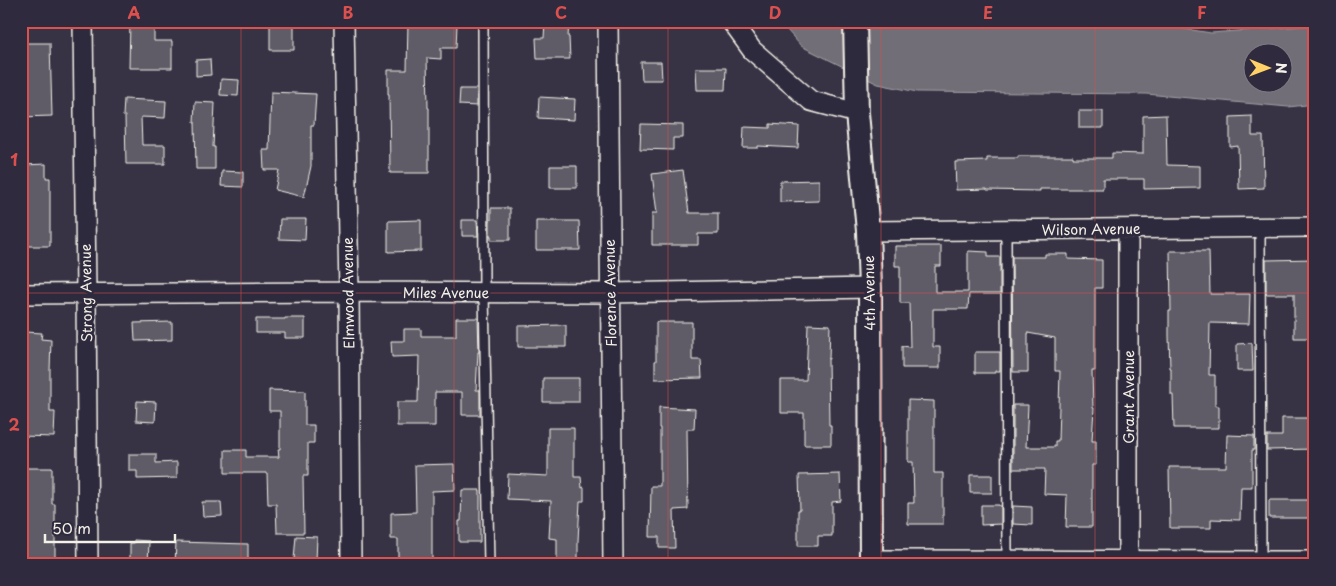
<svg xmlns="http://www.w3.org/2000/svg" width="1336" height="586" viewBox="0 0 1336 586" font-family="'Playpen Sans',sans-serif">
  <style>
    .water { fill: #726e77; stroke: #a6a2a4; fill-rule: evenodd }
    .building { fill: #5f5c67; stroke: #f4f1e8 }
    .lines { fill: none; stroke-linecap: round; stroke-linejoin: round }
    .service-casing { stroke: #f4f1e8; stroke-width: 12 }
    .minor-casing { stroke: #f4f1e8; stroke-width: 22 }
    .tertiary-casing { stroke: #f4f1e8; stroke-width: 26 }
    .service { stroke: #2f2a3d; stroke-width: 9 }
    .minor { stroke: #2f2a3d; stroke-width: 19 }
    .tertiary { stroke: #2f2a3d; stroke-width: 22 }
    .grid { fill: none; stroke: #dc504e; stroke-width: 1; stroke-opacity: 0.55 }
    .labels { text-anchor: middle; dominant-baseline: central; stroke-width: 5; stroke-linejoin: round; paint-order: stroke }
    .street-label { font-size: 14px; fill: #f4f1e8; stroke: #2f2a3d }
    .neatline { fill: none; stroke: #dc504e; stroke-width: 2 }
    .grid-label { font-size: 16px; text-anchor: middle; font-weight: bold; fill: #dc504e }
  </style>
  <rect width="100%" height="100%" fill="#373244"/>
  <filter id="ink" filterUnits="userSpaceOnUse"><feTurbulence type="fractalNoise" baseFrequency=".02" numOctaves="2"/><feDisplacementMap in="SourceGraphic" scale="10" xChannelSelector="R" yChannelSelector="G"/><feConvolveMatrix kernelMatrix="1 2 1 2 8 2 1 2 1" color-interpolation-filters="sRGB"/></filter>
  <g filter="url(#ink)">
    <path class="water" d="M779 21H1135L1211 33 1315 25V104L1288 107 1146 94 917 92 878 84 801 46ZM1254 52H1284V82H1254Z"/>
    <path class="building" d="M130 21H154V41H172V68H129Z
      M545 21H569L568 37H569L570 59H537L536 38H544Z
      M270 22H294V50H270Z
      M408 22 457 24 456 48H441V59L427 58 428 108H429V173H390L389 94H388V70H407Z
      M21 43H50L52 116 21 117Z
      M210 59 211 75 196 76V60Z
      M641 62H661L662 80H642Z
      M696 68H726L725 90H697Z
      M221 79 239 80 238 96 220 95Z
      M460 89H477V106L459 105Z
      M271 92 316 94 314 125H311V166L304 197 275 190 279 170H264L263 150H269Z
      M539 97 575 99 574 120 538 118Z
      M124 99 166 101 165 118 141 117 142 145H165V164H126L125 116H123Z
      M195 102 215 103 213 147H215V169H196L195 122H194Z
      M1079 111H1103V128H1079Z
      M1166 115 1167 165 1200 166V188L1144 189V179H1103V189H1040V191L987 190V189L956 190 955 162 987 161V158H1018V156H1073V158H1112V153L1143 154V116Z
      M1252 116V136H1263L1264 188 1239 189 1238 146 1230 147V117Z
      M641 124 683 125V138H673V150L640 149Z
      M770 124 799 126 798 148 758 146V148H743L744 127 770 128Z
      M46 164V178H50V246H21V185H24V165Z
      M550 166H577V188H550Z
      M683 170 689 213H718V234H698V245H652V213H657L652 174Z
      M222 171 243 172V187L221 186Z
      M819 180V201L780 202V181Z
      M491 208H510V240H491V236H490V220H491Z
      M280 219H306L305 240 279 239Z
      M421 220V251L388 252V221Z
      M462 220H477L478 236H462Z
      M536 221H579L580 250H536Z
      M895 246H941V266H935V292H968V251L988 252V257H1000V294H969L968 309H933V347H940V368H902V346L910 347 909 303H900V266H895Z
      M1170 251H1209L1210 294H1250L1249 324 1210 323 1209 375H1215V406H1219V428H1174L1173 395H1171V368H1170L1169 336V311H1171Z
      M1045 254H1068V259L1102 260V288H1095V371H1092L1093 408H1094L1092 441H1096V465H1092V527H1066L1067 495 1044 494 1045 469H1013V405H1028L1026 447H1055V441H1058L1060 371H1055V338L1028 333V372H1013L1012 257H1045Z
      M1315 259V338H1294V294H1266V260Z
      M285 318H305V338H285V333H256V319H285Z
      M456 318H478L479 352H478L476 390H480V415H462V392H435V426H397V402H418L419 356 392 357 391 341H404V329H421V336H456Z
      M172 322V340L135 341 134 323Z
      M656 322H692V360H701L702 378 655 379V361H656Z
      M808 324 830 325 829 359H828L829 425H831V445H804V413H781V380H806Z
      M566 325V347H518V326Z
      M25 332 42 333 41 339 51 340 50 370V412H55L54 437 21 436V417H26L25 359 21 358V338H25Z
      M1252 343 1253 371H1237V344Z
      M975 352H1000V371H995V373H975Z
      M543 378H579V402H543Z
      M269 390 305 391V425H314V443H308V476H303L304 533H277L276 504H268L267 473H225V450H246V457H279L278 449H280V411H269Z
      M908 400 934 401V473H943V524H908V503H914L913 462H908Z
      M137 401 156 402 155 422 136 421Z
      M659 407 695 409 694 429H687L688 509 674 510 675 548H659V537H650L651 486H660V428H659Z
      M1282 418H1315V449L1267 450V436H1282Z
      M548 428H574V477H581L582 488 584 487V501H580L578 541V565H557V539L549 538 551 501 507 499 508 474 548 476Z
      M1227 435 1254 436V450H1252V487H1241L1240 520 1211 519V528H1170L1169 467H1226Z
      M129 454H156V463L177 462V478L137 479V471H129Z
      M454 464 455 490 432 491V565H398V539H391V513L416 512 415 465Z
      M21 468H52V504H55V562H21Z
      M840 474 841 501 832 502V536H818V546H798V510H800L799 475Z
      M970 475H992V493H970Z
      M462 490H480V542H459V521H461Z
      M1269 500H1315V518H1269Z
      M202 502H221L222 516 203 517Z
      M981 505H999V506H1001V524L981 525Z
      M1013 506 1032 507V525L1013 524Z
      M296 536 317 537 316 561 294 559Z
      M134 540 149 541 148 565H130V543H134Z
      M176 542 248 544V565H175Z"/>
    <g class="lines">
      <g class="service-casing">
        <path id="service" d="M483 21 484 292 489 565
          M1260 227 1261 562
          M1006 230 1007 562"/>
      </g>
      <g class="minor-casing">
        <path id="minor" d="M83 21 86 293 88 565
          M344 21 349 292 351 565
          M608 21 613 565
          M731 21 752 50 811 101 857 113
          M1128 229V565
          M868 231 1315 227
          M21 294 349 292 610 293 870 288
          M871 560 1315 561"/>
      </g>
      <g class="tertiary-casing">
        <path id="tertiary" d="M855 21 857 113 868 231 870 288 871 565"/>
      </g>
      <use href="#service" class="service"/>
      <use href="#minor" class="minor"/>
      <use href="#tertiary" class="tertiary"/>
    </g>
  </g>
  <path class="grid" d="M241 21V565M454 21V565M668 21V565M881 21V565M1095 21V565M21 293H1315"/>
  <g class="labels">
    <g class="street-label">
      <text transform="translate(1091 229) rotate(-1)">Wilson Avenue</text>
      <text x="446" y="292">Miles Avenue</text>
      <text transform="translate(86 293) rotate(-91)">Strong Avenue</text>
      <text transform="translate(348 293) rotate(-91)">Elmwood Avenue</text>
      <text transform="translate(610 293) rotate(-91)">Florence Avenue</text>
      <text transform="translate(869 293) rotate(-91)">4th Avenue</text>
      <text transform="translate(1128 397) rotate(-90)">Grant Avenue</text>
    </g>
  </g>
  <rect width="1336" height="586" fill="none" stroke="#2f2a3d" stroke-width="55"/>
  <g transform="translate(1268 68) rotate(91)"><circle r="24" fill="#2f2a3d" stroke="#7e7a81"/>
  <path d="M0-4L9 19L0 12L-9 19Z" fill="#ffd166"/>
  <text y="-8" font-size="14" font-weight="bold" text-anchor="middle" fill="#f4f1e8">N</text>
  </g>
  <path d="M45 534v8h130v-8" fill="none" stroke="#f4f1e8" stroke-width="2.5"/>
  <text x="52" y="534" font-size="15" fill="#f4f1e8" stroke="#2f2a3d" stroke-width="4" paint-order="stroke">50 m</text>
  <rect x="28" y="28" width="1280" height="530" class="neatline"/>
  <g class="grid-label">
    <text x="134" y="19">A</text>
    <text x="348" y="19">B</text>
    <text x="561" y="19">C</text>
    <text x="775" y="19">D</text>
    <text x="988" y="19">E</text>
    <text x="1202" y="19">F</text>
    <text x="14" y="166">1</text>
    <text x="14" y="431">2</text>
  </g>
</svg>
